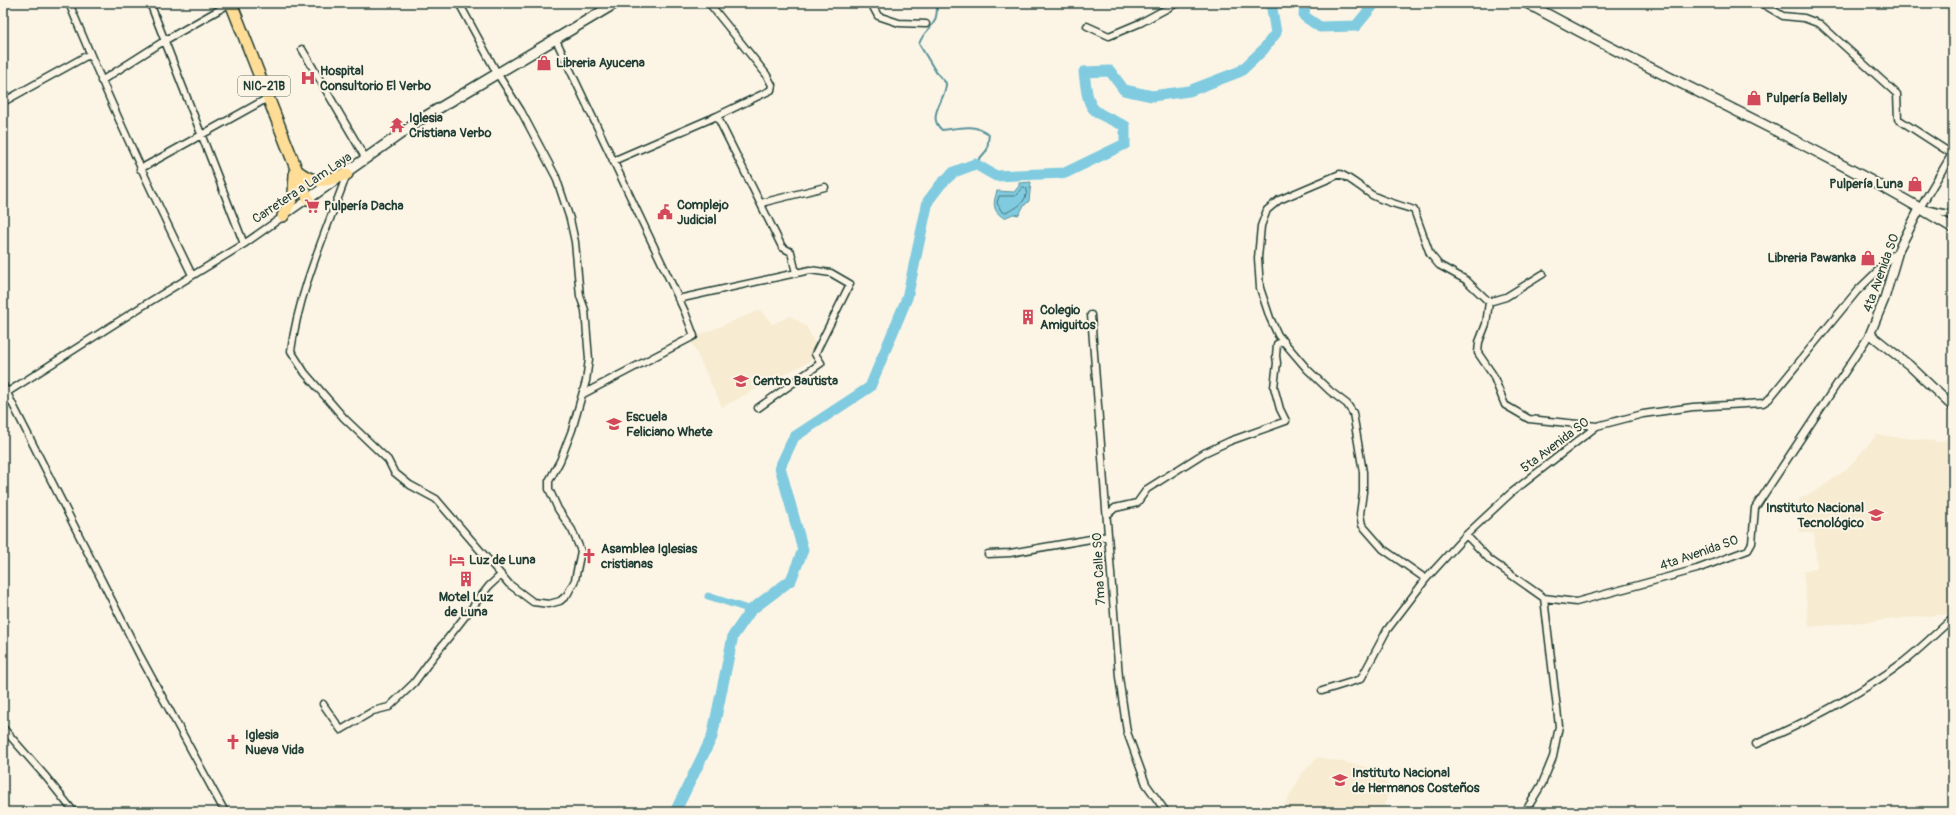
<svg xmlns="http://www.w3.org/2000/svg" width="1956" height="815" viewBox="0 0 1956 815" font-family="Pangolin,sans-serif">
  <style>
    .built { fill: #f7ebd1 }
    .water { fill: #80cbe0; stroke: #59929b }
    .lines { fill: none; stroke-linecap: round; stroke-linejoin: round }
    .shore { stroke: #467679; stroke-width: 1 }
    .stream { stroke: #59929b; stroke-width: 2 }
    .canal { stroke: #80cbe0; stroke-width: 7 }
    .river { stroke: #80cbe0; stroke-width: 11 }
    .minor-casing { stroke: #1f3d34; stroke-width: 9 }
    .tertiary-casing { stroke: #1f3d34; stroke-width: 11 }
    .secondary-casing { stroke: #1f3d34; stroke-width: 12 }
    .trunk-casing { stroke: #1f3d34; stroke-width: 14 }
    .minor { stroke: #fcf5e5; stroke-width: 6 }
    .tertiary { stroke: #fcf5e5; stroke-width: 8 }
    .secondary { stroke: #fcf5e5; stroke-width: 9 }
    .trunk { stroke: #ffdd96; stroke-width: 11 }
    .labels { text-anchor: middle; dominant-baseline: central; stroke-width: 4; stroke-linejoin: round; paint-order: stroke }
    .shield { fill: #fcf5e5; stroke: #617469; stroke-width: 1 }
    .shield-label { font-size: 12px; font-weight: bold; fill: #1f3d34 }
    .poi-label { font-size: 13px; font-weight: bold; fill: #1f3d34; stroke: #fcf5e5; text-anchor: start }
    .street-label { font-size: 13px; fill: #1f3d34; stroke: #fcf5e5 }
  </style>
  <rect width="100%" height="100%" fill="#fcf5e5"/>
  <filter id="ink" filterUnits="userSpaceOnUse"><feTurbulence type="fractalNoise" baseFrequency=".025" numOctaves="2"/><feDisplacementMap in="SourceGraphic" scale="8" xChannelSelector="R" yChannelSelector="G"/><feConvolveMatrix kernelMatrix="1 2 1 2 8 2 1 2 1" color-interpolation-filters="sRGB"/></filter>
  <g filter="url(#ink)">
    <path class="built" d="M760 310 772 324 791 316 807 327 820 356 722 407 690 339Z
      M1877 435 1941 442 1953 435V612L1949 614 1809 627 1803 572 1817 568 1814 533 1799 532V499L1816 491 1846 470Z
      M1318 757 1367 767 1391 787 1382 812H1281L1303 772Z"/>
    <path class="water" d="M1031 182 1029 201 1023 207 1019 215 1013 214 1004 218C992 211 993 203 997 191L1014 192 1019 186V183Z"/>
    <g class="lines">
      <path class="shore" d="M1023 187 1027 188C1027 203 1017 208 1005 213L1002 212 997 203 999 196H1015Z"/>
      <path class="stream" d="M937 3C938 30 926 25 919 44L936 72 946 83C947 99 925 116 942 130 960 128 973 123 989 134L987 150 975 164"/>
      <path class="canal" d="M708 596 751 610"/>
      <path class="river" d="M1305 3 1304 16 1320 27 1356 26 1375 3
        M675 812 712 737 733 636 751 610 791 580 803 550 780 467 794 437 870 387 907 298 928 201 941 184 954 172 975 164 996 176 1065 173 1125 144V126C1089 109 1089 113 1084 72L1110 71 1124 90 1152 96 1189 91 1241 71 1263 50 1276 33 1271 3"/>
      <g class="minor-casing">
        <path id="minor" d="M69 3C107 96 148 185 192 275
          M150 3 244 244
          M871 3 878 16 899 23 926 24
          M1761 3 1783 16 1804 18 1820 24 1897 94 1898 119 1952 154
          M1087 26 1109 36 1140 23 1177 3
          M556 40 685 312 694 336 583 394
          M302 49 366 159
          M101 81 164 41 231 3
          M3 102 90 54
          M717 116 782 247 791 252 796 273
          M1953 152 1920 208 1953 215
          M613 161 717 116 771 90 772 85 766 74 709 3
          M140 169 268 98
          M347 174C326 232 299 290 291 351L305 373 344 418 388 460 394 472 410 485 436 499 509 584 533 602 549 604 560 601 567 595 575 580 581 551 572 530 558 509 549 489V481L560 461 572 430 586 381 589 359 585 310 580 296 575 242 570 219 556 177 521 111 497 73 459 3
          M761 203 825 187
          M1543 274 1506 297 1489 302 1486 324 1479 342 1478 353 1493 375 1505 405 1529 419 1597 426
          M678 299 810 270 831 273 850 284 815 354 821 363 758 408
          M1091 315 1119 677 1127 732 1146 784 1166 812
          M3 385 140 656 225 812
          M3 395 141 307 244 244 308 199
          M1107 515 1115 508 1137 503 1147 489 1204 453 1230 441 1286 421 1280 409 1274 387 1277 363 1276 356 1277 344 1284 341
          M1466 535 1490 560 1544 598 1576 602 1697 569 1748 550 1752 543 1755 508 1870 334
          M988 554 1010 553 1108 536
          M1426 579 1383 549 1362 525 1360 514 1363 492V472L1353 413 1347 404 1330 391 1307 369 1278 335 1270 318 1260 288 1258 258 1261 226 1267 210 1279 200 1340 174C1352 179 1361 188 1372 195 1385 202 1400 205 1414 210L1430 254 1439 265 1466 280 1489 302
          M1322 691 1361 679 1387 630 1426 579 1466 535 1511 493 1597 426 1643 414 1693 407 1763 403 1769 399 1857 291 1898 251
          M323 704 341 730 373 711 389 707 414 683 430 661 489 586 501 575
          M3 728 46 777 74 812
          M1756 744C1807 722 1857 696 1902 663 1920 649 1936 633 1953 618
          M1525 812 1542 784 1553 757 1559 726 1544 598"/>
      </g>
      <g class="tertiary-casing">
        <path id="tertiary" d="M1920 208 1899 249 1884 300 1870 334 1909 365 1953 407"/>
      </g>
      <g class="secondary-casing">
        <path id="secondary" d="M1527 3C1667 81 1816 144 1953 228
          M308 199 426 116 616 3"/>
      </g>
      <g class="trunk-casing">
        <path id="trunk" d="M231 3 308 199
          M296 170C316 186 324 181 347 174
          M283 216 294 194 295 174"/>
      </g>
      <use href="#minor" class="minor"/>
      <use href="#tertiary" class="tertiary"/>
      <use href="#secondary" class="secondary"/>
      <use href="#trunk" class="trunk"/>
    </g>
  </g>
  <defs>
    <g id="shop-bare" transform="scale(1.2)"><path d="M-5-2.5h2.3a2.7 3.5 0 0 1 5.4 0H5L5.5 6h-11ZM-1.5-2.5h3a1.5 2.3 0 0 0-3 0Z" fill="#d1495b" stroke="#fcf5e5" stroke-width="2.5" paint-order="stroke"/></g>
    <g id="hospital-bare" transform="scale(1.2)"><path d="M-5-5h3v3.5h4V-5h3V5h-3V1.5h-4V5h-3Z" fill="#d1495b" stroke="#fcf5e5" stroke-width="2.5" paint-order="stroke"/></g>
    <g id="temple-bare" transform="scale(1.2)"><path d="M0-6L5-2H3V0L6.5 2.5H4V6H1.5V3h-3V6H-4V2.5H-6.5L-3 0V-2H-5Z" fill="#d1495b" stroke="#fcf5e5" stroke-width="2.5" paint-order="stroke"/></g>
    <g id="supermarket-bare" transform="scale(1.2)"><path d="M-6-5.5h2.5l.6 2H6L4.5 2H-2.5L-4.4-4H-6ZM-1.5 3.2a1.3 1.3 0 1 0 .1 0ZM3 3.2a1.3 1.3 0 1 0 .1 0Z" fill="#d1495b" stroke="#fcf5e5" stroke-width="2.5" paint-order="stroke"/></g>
    <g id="civic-bare" transform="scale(1.2)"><path d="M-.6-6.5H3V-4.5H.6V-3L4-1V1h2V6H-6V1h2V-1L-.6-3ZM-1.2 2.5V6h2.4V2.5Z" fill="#d1495b" stroke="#fcf5e5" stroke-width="2.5" paint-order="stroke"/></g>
    <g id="building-bare" transform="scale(1.2)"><path d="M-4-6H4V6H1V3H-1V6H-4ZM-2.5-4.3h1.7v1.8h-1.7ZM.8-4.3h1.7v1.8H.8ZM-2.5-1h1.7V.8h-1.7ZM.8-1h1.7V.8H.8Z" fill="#d1495b" stroke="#fcf5e5" stroke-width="2.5" paint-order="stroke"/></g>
    <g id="school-bare" transform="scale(1.2)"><path d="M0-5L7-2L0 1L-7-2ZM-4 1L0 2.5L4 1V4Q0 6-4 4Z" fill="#d1495b" stroke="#fcf5e5" stroke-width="2.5" paint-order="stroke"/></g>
    <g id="university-bare" transform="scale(1.2)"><path d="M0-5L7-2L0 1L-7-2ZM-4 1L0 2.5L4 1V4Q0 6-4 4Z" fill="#d1495b" stroke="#fcf5e5" stroke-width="2.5" paint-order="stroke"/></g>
    <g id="church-bare" transform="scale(1.2)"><path d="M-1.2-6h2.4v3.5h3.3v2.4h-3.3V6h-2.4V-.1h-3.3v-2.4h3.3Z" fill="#d1495b" stroke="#fcf5e5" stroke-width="2.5" paint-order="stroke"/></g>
    <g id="hotel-bare" transform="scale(1.2)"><path d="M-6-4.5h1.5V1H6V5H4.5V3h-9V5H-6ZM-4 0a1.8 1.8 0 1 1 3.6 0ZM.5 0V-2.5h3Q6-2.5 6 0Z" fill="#d1495b" stroke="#fcf5e5" stroke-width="2.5" paint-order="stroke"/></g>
  </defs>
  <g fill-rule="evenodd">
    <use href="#shop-bare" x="544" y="63"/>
    <use href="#hospital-bare" x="308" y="78"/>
    <use href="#shop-bare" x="1754" y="98"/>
    <use href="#temple-bare" x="397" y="125"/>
    <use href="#shop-bare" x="1915" y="184"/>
    <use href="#supermarket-bare" x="312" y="206"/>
    <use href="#civic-bare" x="665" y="212"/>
    <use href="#shop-bare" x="1868" y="258"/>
    <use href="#building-bare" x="1028" y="317"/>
    <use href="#school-bare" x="741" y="381"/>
    <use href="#school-bare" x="614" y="424"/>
    <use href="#university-bare" x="1876" y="515"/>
    <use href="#church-bare" x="589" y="556"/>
    <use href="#hotel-bare" x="457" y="560"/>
    <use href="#building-bare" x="466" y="579"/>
    <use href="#church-bare" x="233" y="742"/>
    <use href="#school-bare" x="1340" y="780"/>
  </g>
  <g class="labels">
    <rect class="shield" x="238" y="76" width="52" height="20" rx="3"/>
    <g class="shield-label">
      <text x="264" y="86">NIC-21B</text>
    </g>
    <g class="poi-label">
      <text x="556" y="63">Libreria Ayucena</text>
      <text x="320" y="71">Hospital<tspan x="320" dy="15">Consultorio El Verbo</tspan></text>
      <text x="1766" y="98">Pulpería Bellaly</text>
      <text x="409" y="118">Iglesia<tspan x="409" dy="15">Cristiana Verbo</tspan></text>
      <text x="1903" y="184" text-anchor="end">Pulpería Luna</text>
      <text x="677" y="205">Complejo<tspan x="677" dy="15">Judicial</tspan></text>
      <text x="324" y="206">Pulpería Dacha</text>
      <text x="1856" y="258" text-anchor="end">Libreria Pawanka</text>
      <text x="1040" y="310">Colegio<tspan x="1040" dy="15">Amiguitos</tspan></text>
      <text x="753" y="381">Centro Bautista</text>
      <text x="626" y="417">Escuela<tspan x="626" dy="15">Feliciano Whete</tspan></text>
      <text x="1864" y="508" text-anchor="end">Instituto Nacional<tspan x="1864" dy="15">Tecnológico</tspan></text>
      <text x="601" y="549">Asamblea Iglesias<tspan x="601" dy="15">cristianas</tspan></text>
      <text x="469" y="560">Luz de Luna</text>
      <text x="466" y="597" text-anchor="middle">Motel Luz<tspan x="466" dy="15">de Luna</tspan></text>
      <text x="245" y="735">Iglesia<tspan x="245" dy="15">Nueva Vida</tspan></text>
      <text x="1352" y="773">Instituto Nacional<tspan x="1352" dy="15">de Hermanos Costeños</tspan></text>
    </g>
    <g class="street-label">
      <text transform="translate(302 188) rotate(-34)">Carretera a Lam Laya</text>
      <text transform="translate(1881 273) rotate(-70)">4ta Avenida SO</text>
      <text transform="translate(1555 445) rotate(-37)">5ta Avenida SO</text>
      <text transform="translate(1699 553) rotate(-19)">4ta Avenida SO</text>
      <text transform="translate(1099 569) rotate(-93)">7ma Calle SO</text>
    </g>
  </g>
  <rect width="1956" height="815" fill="none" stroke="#fcf5e5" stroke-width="16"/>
  <rect x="8" y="8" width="1940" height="799" fill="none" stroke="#1f3d34" stroke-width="1.5" filter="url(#ink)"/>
</svg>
